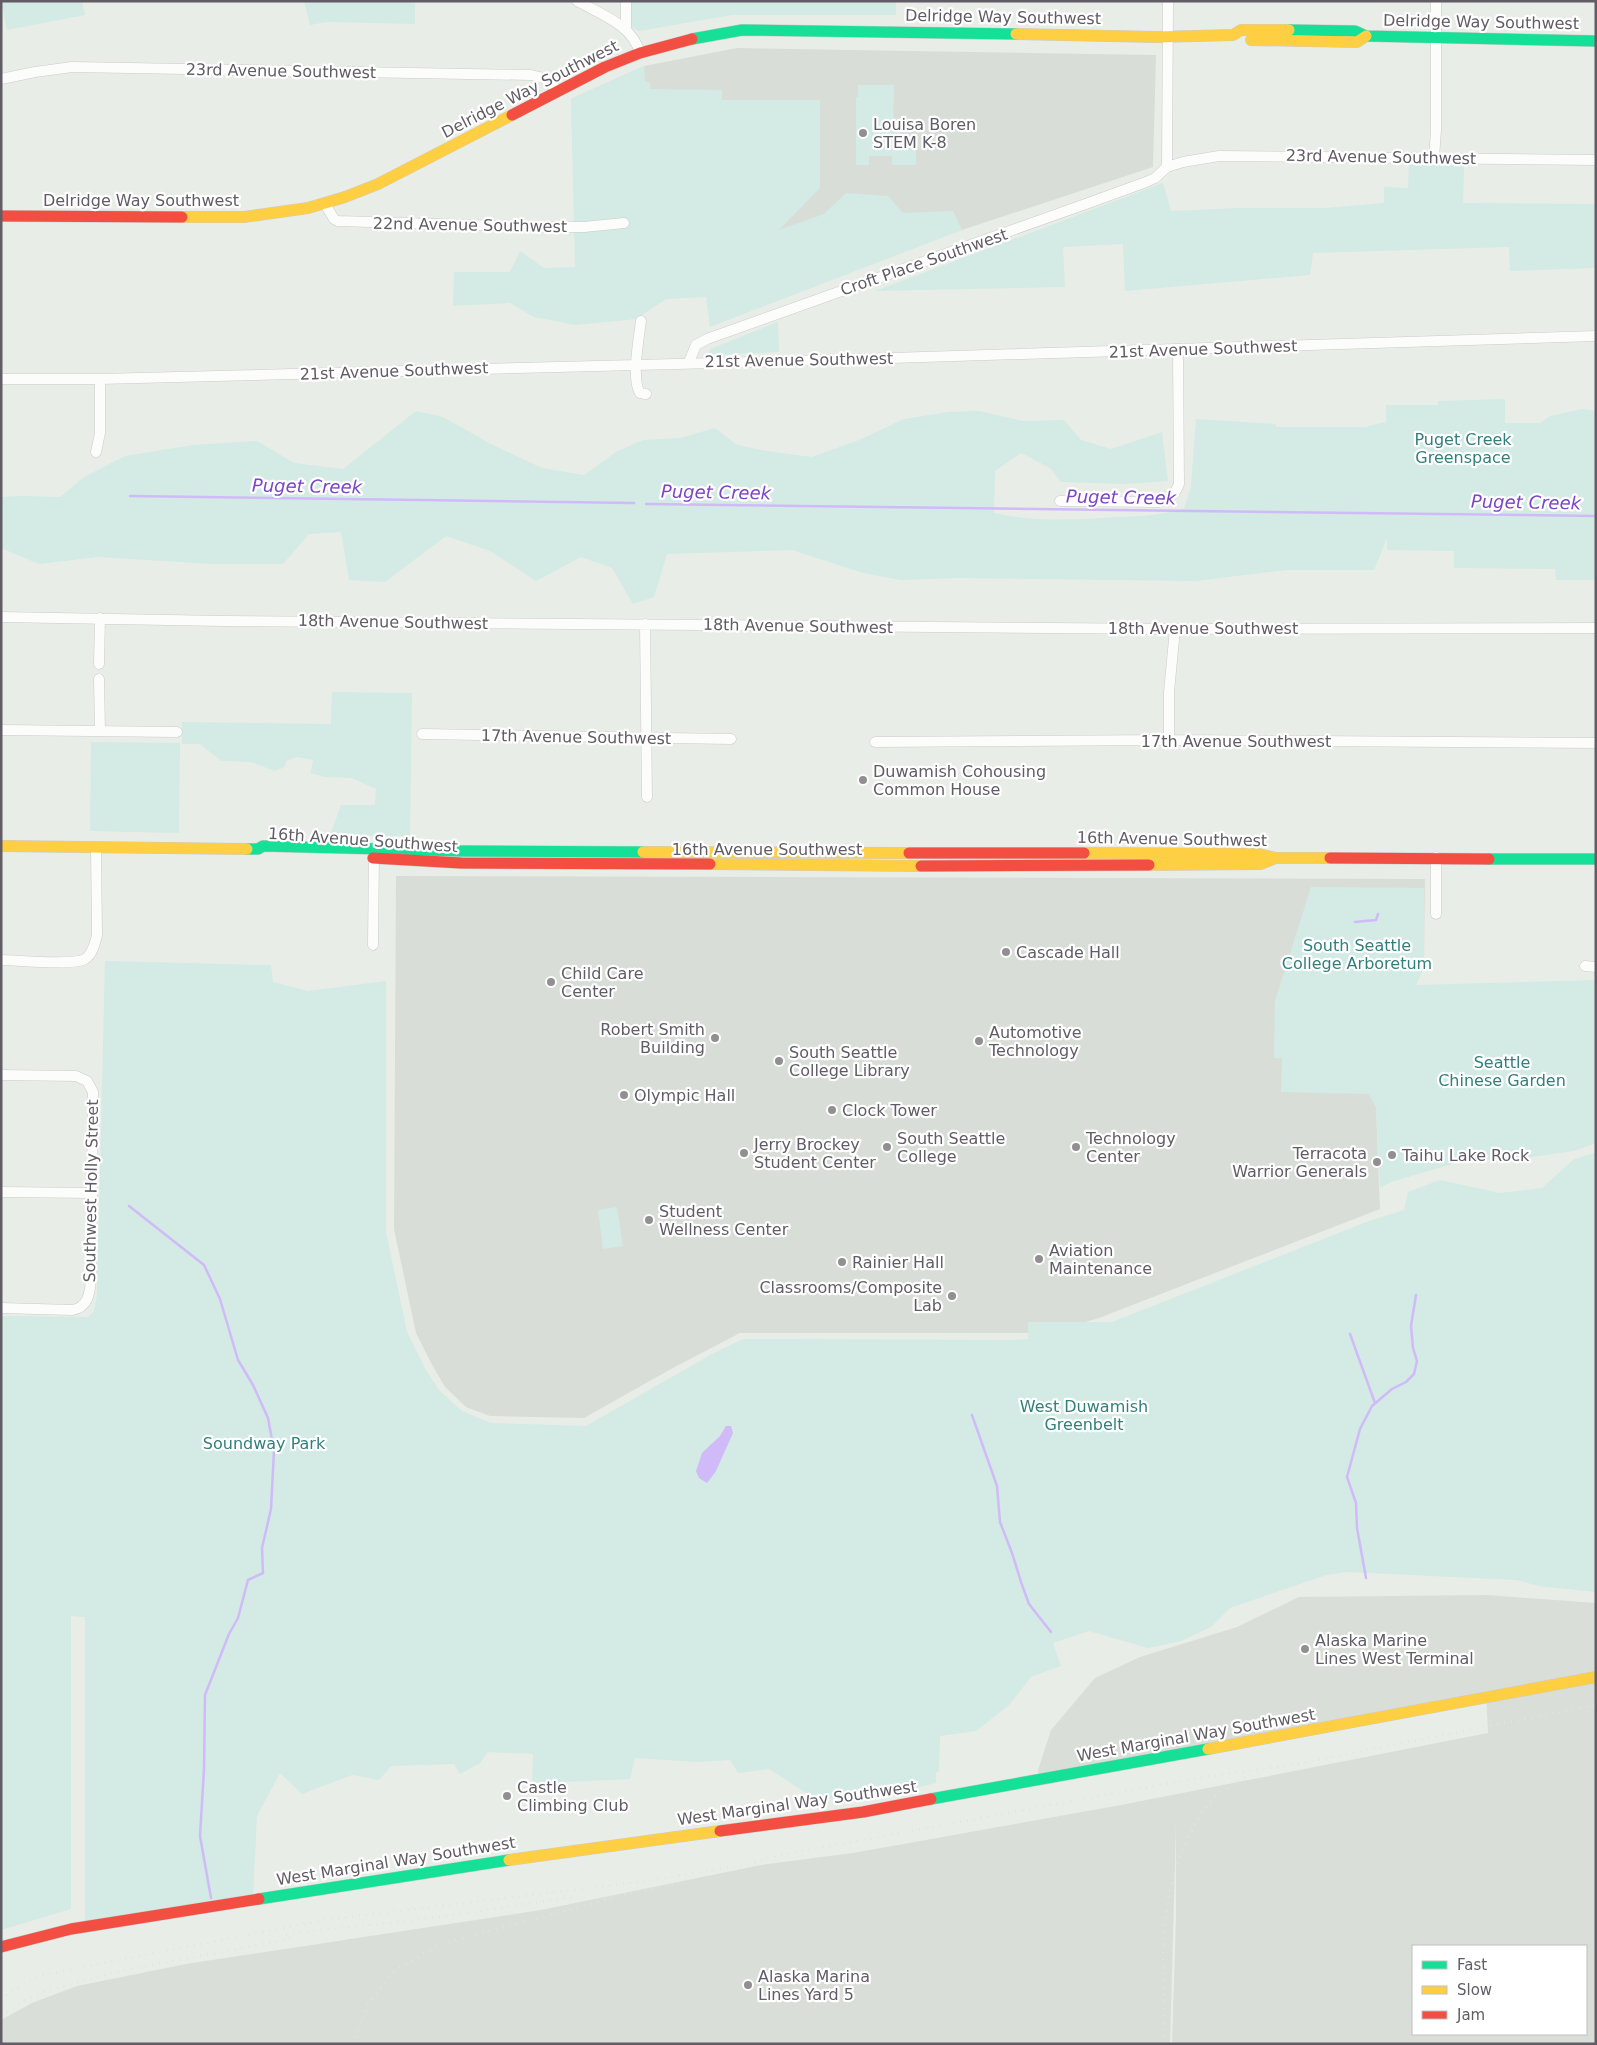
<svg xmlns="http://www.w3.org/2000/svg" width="1597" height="2045" viewBox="0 0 1597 2045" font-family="'DejaVu Sans',sans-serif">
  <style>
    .industrial { fill: #daded8; fill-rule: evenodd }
    .education { fill: #d8ded7 }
    .green { fill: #d3eae5 }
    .water { fill: #d0bbf8 }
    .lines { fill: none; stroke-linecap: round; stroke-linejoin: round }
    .stream { stroke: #d0bbf8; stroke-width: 2.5 }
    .street-casing { stroke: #cbcbca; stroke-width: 11 }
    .fast-casing { stroke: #cccbcb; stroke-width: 12 }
    .slow-casing { stroke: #cccbcb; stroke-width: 12 }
    .jam-casing { stroke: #cccbcb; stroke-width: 12 }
    .street { stroke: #fcfcfb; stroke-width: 10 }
    .fast { stroke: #16e098; stroke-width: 11 }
    .slow { stroke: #ffcf43; stroke-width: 11 }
    .jam { stroke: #f24e42; stroke-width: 11 }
    .rail { stroke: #e3e3e3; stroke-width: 2.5; stroke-dasharray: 1 6; stroke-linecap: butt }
    .poi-dot { fill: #918f92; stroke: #fff; stroke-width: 2 }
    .labels { text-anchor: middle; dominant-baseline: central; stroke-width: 4.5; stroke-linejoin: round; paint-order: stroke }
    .street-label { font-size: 16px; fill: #615c65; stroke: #fff }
    .poi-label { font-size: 16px; fill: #615c65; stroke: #fff; text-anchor: start }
    .park-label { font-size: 16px; fill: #327f7c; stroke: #fff }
    .water-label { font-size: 18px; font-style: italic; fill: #7c45c5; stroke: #fff }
  </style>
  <rect width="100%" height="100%" fill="#e9ede7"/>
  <path class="industrial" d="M1486 1595 1596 1603V2044H1172L1176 1920V1826L1170 2044H1V2020L32 2003 77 1986 186 1964 541 1910 761 1865 853 1853 1121 1805 1488 1733 1486 1694 1039 1786 1038 1770 1051 1730 1095 1678 1140 1657 1237 1627 1299 1597ZM1413 1946H1586V2034H1413Z"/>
  <path class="education" d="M737 48 1156 55 1153 167 962 230 635 233 571 99 644 66Z
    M396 876 1425 879 1424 966 1369 1093 1376 1107 1380 1209 1099 1318 1065 1328 1029 1333H740L671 1369 584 1418 490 1416 466 1407 445 1387 431 1363 416 1333 394 1229Z"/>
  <path class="green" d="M1 1H82L85 15 7 30Z
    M304 1H415V24L327 22 310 25Z
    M630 1H896V15H732L639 31 631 27Z
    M644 66 645 81 650 83V89L722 90V100H820V188L779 230 824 214 846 193 888 196 903 213 953 211 962 230 710 327 706 297 666 299 636 319 575 325 534 317 510 303 453 306 454 272H510L520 251 544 268 575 267 571 99Z
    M858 85H894L893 143 916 144V165H892V156H869V165H856V97H858Z
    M1409 165H1464L1463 203 1596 204V268L1510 271 1509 247 1313 253 1310 275 1125 291 1123 244 1063 247 1065 287 875 291 1163 183 1171 211 1240 208H1326L1384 203V187L1408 188Z
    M778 322 779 352 709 355 710 349Z
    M1505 399V423H1540L1550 416 1583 409 1596 411V580H1556L1555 569 1454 568V551L1387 550V538L1374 570H1286L1195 581 956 578 901 580 863 573 792 550 667 554 654 597 633 604 612 568 581 557 536 581 490 551 446 536 385 582 349 580 341 532 309 534 283 564H212L98 557 39 564 1 548V497L21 496 60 497 84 477 125 456 193 445 257 441 294 463 343 469 416 411 443 417 491 444 542 468 584 475 616 452 643 440 680 438 715 428 737 445 767 451 812 457 859 440 904 419 948 412 979 411 1023 421 1064 420 1081 440 1111 449 1162 432 1168 481 1125 484 1061 482 1050 468 1021 453 995 471 994 513C1034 522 1075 520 1116 517 1140 516 1161 516 1184 508L1191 487 1196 419 1275 424 1277 427H1366L1384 422 1386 424V405H1438V401Z
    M332 692 412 693 410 836 330 835 341 805H375L376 789 352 778 325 777 311 773 313 760 297 757 286 761 285 767 275 771 251 762 221 761 200 744H182V722L331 724Z
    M91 742 180 743 179 833 90 831Z
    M1311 887 1424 888V966L1416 985 1596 980V1143L1574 1151 1510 1160H1466L1391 1182 1380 1188 1376 1107 1369 1094 1281 1092 1282 1058H1274L1275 1001Z
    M105 961 271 965 273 982 308 991 386 981V1232L407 1332 426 1370 439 1390 462 1411 491 1423 586 1426 712 1354 743 1339 1014 1340 1028 1339V1322H1112L1369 1221 1404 1210 1408 1192 1440 1180 1500 1193 1542 1188 1573 1160 1596 1152V1592L1539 1586 1516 1580 1348 1572 1326 1575 1230 1608 1211 1627 1181 1641 1148 1648 1089 1631 1053 1643 1061 1666 1031 1677 1009 1705 976 1731 940 1736 939 1771 936 1773V1783L871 1798 816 1799 769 1769 738 1773 730 1760 697 1762 635 1758 630 1779 563 1782 543 1785 532 1781 533 1754 488 1752 480 1763 460 1774 454 1764 391 1766 379 1780 352 1775 302 1794 280 1773 257 1816 253 1896 85 1923V1617L71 1616V1909L1 1930V1316L88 1317 94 1311 97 1294Z
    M617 1207 623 1246 603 1249 598 1210Z"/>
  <path class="water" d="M726 1426H731L733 1433 716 1471 707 1483 699 1478 696 1471 702 1453 720 1436Z"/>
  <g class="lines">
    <path class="stream" d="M130 496 634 503
      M646 504 1596 516
      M1355 922 1376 920 1378 914
      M129 1206 204 1265 220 1299 238 1360 253 1385 268 1418 274 1451 271 1509 262 1548 263 1573 248 1580 238 1618 229 1634 205 1695 204 1769 200 1836 211 1898
      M1350 1334 1375 1403
      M972 1415 997 1486 1000 1522 1012 1553 1022 1585 1029 1604 1051 1632
      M1366 1578 1357 1528 1356 1503 1347 1477 1360 1429 1372 1406 1392 1389 1406 1382 1414 1374 1417 1361 1413 1348 1411 1326 1416 1295"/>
    <g class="street-casing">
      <path id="street" d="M577 1C600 14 633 25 640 53
        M626 1V30
        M1 79 35 72 72 67 531 75 544 78 557 90
        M1434 158 1436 130V1
        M1167 167 1168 1
        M325 204 334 219 338 221 538 227H584L624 223
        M641 321C639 338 631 379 640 393L646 394
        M689 362 696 345 707 339 1094 201 1146 182 1155 178 1167 167 1183 162 1219 156 1596 160
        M1 379H100L828 360 1596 336
        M96 452 100 433V379
        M1060 501 1159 502C1169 498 1175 495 1179 484L1178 349
        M1 617 224 621 1175 629 1596 628
        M645 624 647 797
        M99 664 100 618
        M99 679 100 731
        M1 730 177 732
        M422 734 731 739
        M1169 740V692L1175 629
        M875 742 1169 740 1596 743
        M1436 857V914
        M373 945 374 853
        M1 960C18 960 72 966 85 959 93 954 95 943 97 935L96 847
        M1585 966 1596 967
        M1 1075 76 1076 87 1081 93 1092 91 1279C90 1293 88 1308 72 1310L1 1308
        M1 1192 92 1193"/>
    </g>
    <g class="fast-casing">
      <path id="fast" d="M1289 30 1355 31 1366 36 1596 41
        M692 39 742 30 1016 34
        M247 849H258L263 846 461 851 643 852
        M1489 859H1596
        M931 1799 1208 1749
        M259 1899 509 1860"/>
    </g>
    <g class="slow-casing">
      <path id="slow" d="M1016 34 1157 37 1233 35 1241 30H1289
        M1251 40 1357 42 1366 36
        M182 217H244L308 208 345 197 378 184 512 115
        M1 846 247 849
        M643 852 909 853
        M1084 853 1259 854 1276 858H1330
        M710 864 921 866
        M1149 865 1261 864 1276 858
        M1208 1749 1596 1677
        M509 1860 720 1831"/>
    </g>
    <g class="jam-casing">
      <path id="jam" d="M512 115 605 67 640 53 692 39
        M1 216 182 217
        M909 853H1084
        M373 858 461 863 710 864
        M1330 858 1489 859
        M921 866 1149 865
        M720 1831 863 1812 931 1799
        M1 1947 71 1929 259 1899"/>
    </g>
    <use href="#street" class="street"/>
    <use href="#fast" class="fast"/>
    <use href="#slow" class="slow"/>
    <use href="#jam" class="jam"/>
    <path class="rail" d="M286 1935C320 1929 354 1927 388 1923 450 1916 512 1906 573 1897
      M1 2000 9 1993 37 1976 324 1920 639 1882 751 1864 771 1857 797 1852 1197 1778 1291 1765 1596 1705
      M1 2016 27 1999 45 1991 111 1973 274 1942 294 1937
      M352 2044 368 2005 393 1972 438 1945 630 1893 679 1883
      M1165 2044C1165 2007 1162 1969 1164 1932 1168 1879 1192 1792 1250 1776"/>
  </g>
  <g class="poi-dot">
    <circle cx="863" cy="133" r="5"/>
    <circle cx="863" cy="780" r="5"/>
    <circle cx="1006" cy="952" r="5"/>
    <circle cx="551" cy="982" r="5"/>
    <circle cx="715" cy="1038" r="5"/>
    <circle cx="979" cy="1041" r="5"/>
    <circle cx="779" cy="1061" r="5"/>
    <circle cx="624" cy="1095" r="5"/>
    <circle cx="832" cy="1110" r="5"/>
    <circle cx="887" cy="1147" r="5"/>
    <circle cx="1076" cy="1147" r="5"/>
    <circle cx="744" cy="1153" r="5"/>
    <circle cx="1392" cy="1155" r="5"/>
    <circle cx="1377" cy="1162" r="5"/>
    <circle cx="649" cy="1220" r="5"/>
    <circle cx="1039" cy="1259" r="5"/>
    <circle cx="842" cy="1262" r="5"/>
    <circle cx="952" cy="1296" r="5"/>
    <circle cx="1305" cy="1649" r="5"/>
    <circle cx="507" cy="1796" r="5"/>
    <circle cx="748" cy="1985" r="5"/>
  </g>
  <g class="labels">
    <g class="street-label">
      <text transform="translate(1003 17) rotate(1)">Delridge Way Southwest</text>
      <text transform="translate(1481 22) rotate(1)">Delridge Way Southwest</text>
      <text transform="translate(281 71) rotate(1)">23rd Avenue Southwest</text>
      <text transform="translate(530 89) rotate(-27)">Delridge Way Southwest</text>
      <text transform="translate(1381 157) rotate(1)">23rd Avenue Southwest</text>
      <text x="141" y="200">Delridge Way Southwest</text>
      <text transform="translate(470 225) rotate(1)">22nd Avenue Southwest</text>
      <text transform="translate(924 262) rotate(-19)">Croft Place Southwest</text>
      <text transform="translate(1203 349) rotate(-2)">21st Avenue Southwest</text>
      <text transform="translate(799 360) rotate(-1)">21st Avenue Southwest</text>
      <text transform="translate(394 371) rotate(-2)">21st Avenue Southwest</text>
      <text transform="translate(393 622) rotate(1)">18th Avenue Southwest</text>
      <text transform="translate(798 626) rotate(1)">18th Avenue Southwest</text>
      <text x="1203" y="628">18th Avenue Southwest</text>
      <text transform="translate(576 737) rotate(1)">17th Avenue Southwest</text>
      <text x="1236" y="741">17th Avenue Southwest</text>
      <text transform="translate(1172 839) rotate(1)">16th Avenue Southwest</text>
      <text transform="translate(363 840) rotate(4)">16th Avenue Southwest</text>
      <text x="767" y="849">16th Avenue Southwest</text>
      <text transform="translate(91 1191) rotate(-89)">Southwest Holly Street</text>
      <text transform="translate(1196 1735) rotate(-10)">West Marginal Way Southwest</text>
      <text transform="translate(797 1803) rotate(-8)">West Marginal Way Southwest</text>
      <text transform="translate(396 1861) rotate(-9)">West Marginal Way Southwest</text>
    </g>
    <g class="poi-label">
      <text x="873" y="124">Louisa Boren<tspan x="873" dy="18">STEM K-8</tspan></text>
      <text x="873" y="771">Duwamish Cohousing<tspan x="873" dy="18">Common House</tspan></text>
      <text x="1016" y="952">Cascade Hall</text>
      <text x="561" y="973">Child Care<tspan x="561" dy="18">Center</tspan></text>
      <text x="705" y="1029" text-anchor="end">Robert Smith<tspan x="705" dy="18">Building</tspan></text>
      <text x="989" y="1032">Automotive<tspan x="989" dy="18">Technology</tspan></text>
      <text x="789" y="1052">South Seattle<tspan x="789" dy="18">College Library</tspan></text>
      <text x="634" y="1095">Olympic Hall</text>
      <text x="842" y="1110">Clock Tower</text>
      <text x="897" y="1138">South Seattle<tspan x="897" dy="18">College</tspan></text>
      <text x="1086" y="1138">Technology<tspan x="1086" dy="18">Center</tspan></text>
      <text x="754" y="1144">Jerry Brockey<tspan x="754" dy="18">Student Center</tspan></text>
      <text x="1367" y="1153" text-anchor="end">Terracota<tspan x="1367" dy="18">Warrior Generals</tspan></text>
      <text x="1402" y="1155">Taihu Lake Rock</text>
      <text x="659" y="1211">Student<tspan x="659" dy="18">Wellness Center</tspan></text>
      <text x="1049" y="1250">Aviation<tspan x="1049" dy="18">Maintenance</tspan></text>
      <text x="852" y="1262">Rainier Hall</text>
      <text x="942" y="1287" text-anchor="end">Classrooms/Composite<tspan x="942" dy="18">Lab</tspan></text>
      <text x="1315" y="1640">Alaska Marine<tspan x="1315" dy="18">Lines West Terminal</tspan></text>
      <text x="517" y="1787">Castle<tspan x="517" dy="18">Climbing Club</tspan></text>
      <text x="758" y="1976">Alaska Marina<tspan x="758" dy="18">Lines Yard 5</tspan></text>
    </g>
    <g class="park-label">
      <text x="1463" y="439">Puget Creek<tspan x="1463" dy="18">Greenspace</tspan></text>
      <text x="1357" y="945">South Seattle<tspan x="1357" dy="18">College Arboretum</tspan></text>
      <text x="1502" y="1062">Seattle<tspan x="1502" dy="18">Chinese Garden</tspan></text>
      <text x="1084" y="1406">West Duwamish<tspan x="1084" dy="18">Greenbelt</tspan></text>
      <text x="264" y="1443">Soundway Park</text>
    </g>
    <g class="water-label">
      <text transform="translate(307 486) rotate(1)">Puget Creek</text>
      <text transform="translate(716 492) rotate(1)">Puget Creek</text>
      <text transform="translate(1121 497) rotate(1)">Puget Creek</text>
      <text transform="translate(1526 502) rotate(1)">Puget Creek</text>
    </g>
  </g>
  <rect width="1597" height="2045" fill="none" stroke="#615c65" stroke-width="5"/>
  <rect x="1412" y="1945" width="175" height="90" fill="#ffffff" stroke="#c0bec1"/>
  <rect x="1422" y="1961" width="25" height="8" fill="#16e098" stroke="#c0bec1"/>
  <text x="1457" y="1970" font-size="15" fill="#615c65">Fast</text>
  <rect x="1422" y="1986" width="25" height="8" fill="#ffcf43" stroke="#c0bec1"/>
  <text x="1457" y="1995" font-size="15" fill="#615c65">Slow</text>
  <rect x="1422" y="2011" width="25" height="8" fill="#f24e42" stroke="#c0bec1"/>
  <text x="1457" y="2020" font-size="15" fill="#615c65">Jam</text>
</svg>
